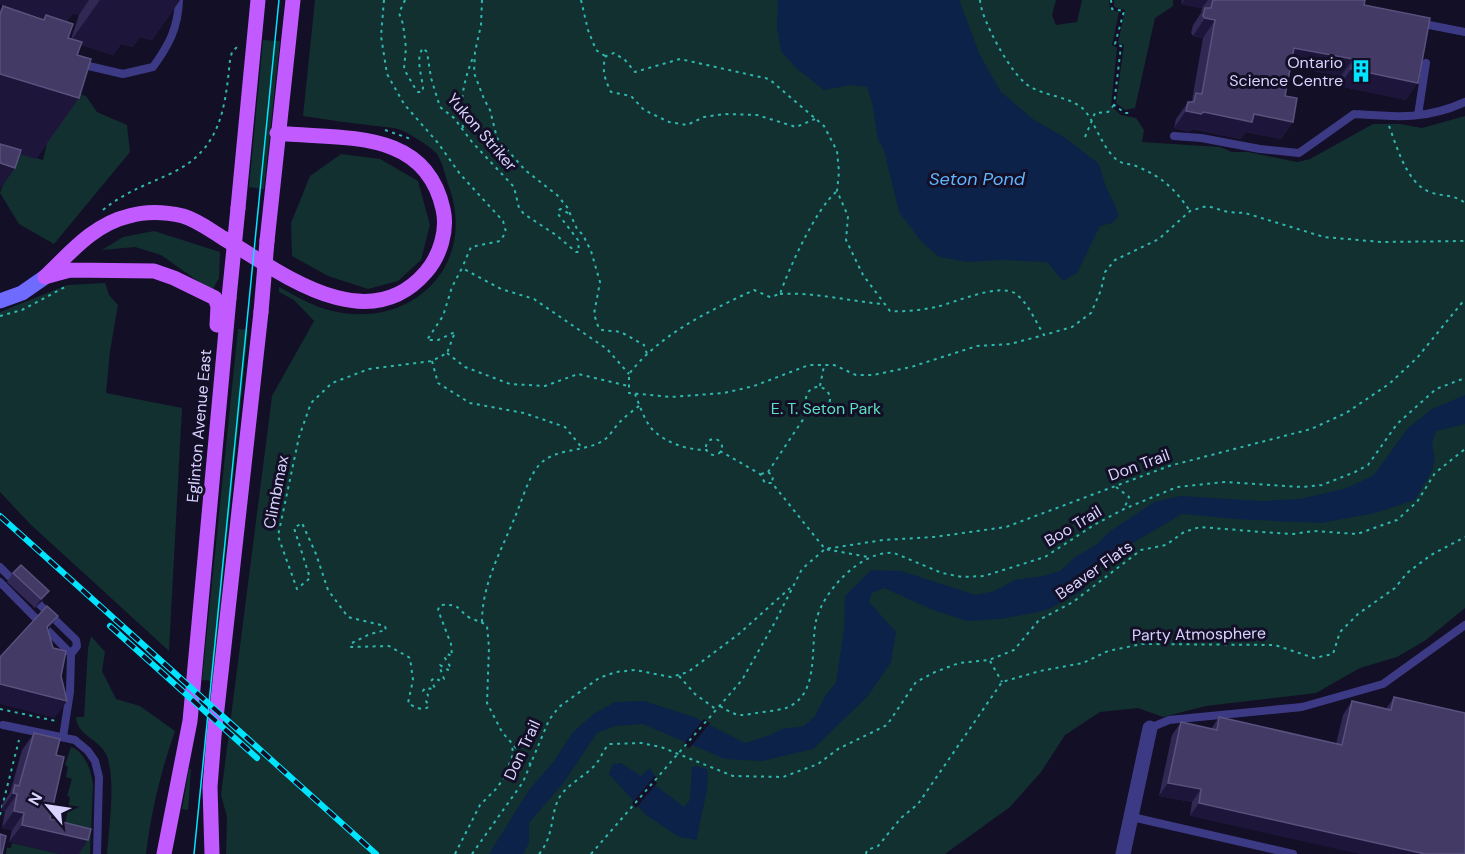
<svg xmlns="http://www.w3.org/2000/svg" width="1465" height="854" viewBox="0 0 1465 854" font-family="'DM Sans',sans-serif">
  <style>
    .green { fill: #12302f }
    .water { fill: #0c2248 }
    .pier { fill: #130f26 }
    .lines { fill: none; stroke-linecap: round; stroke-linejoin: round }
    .path { stroke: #2fb8b0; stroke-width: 2; stroke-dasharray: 3 4.5; stroke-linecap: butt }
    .lane { stroke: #3d3a85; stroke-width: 8 }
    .street { stroke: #3d3a85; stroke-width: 15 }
    .secondary { stroke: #6f6bff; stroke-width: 15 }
    .primary { stroke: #c25bff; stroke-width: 15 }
    .tram { stroke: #00e5ff; stroke-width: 1.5 }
    .rail-casing { stroke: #00e5ff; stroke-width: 6 }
    .rail { stroke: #130f26; stroke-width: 4; stroke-dasharray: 11; stroke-linecap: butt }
    .primary-bridge { stroke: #c25bff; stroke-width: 15 }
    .wall { fill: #312854; fill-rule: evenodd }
    .shaded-wall { fill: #1d163a }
    .building { fill: #433a66; stroke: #5a527e; stroke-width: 1.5 }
    .labels { text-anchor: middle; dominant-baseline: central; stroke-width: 6; stroke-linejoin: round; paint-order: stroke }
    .poi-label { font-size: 16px; fill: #d9d4ff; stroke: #130f26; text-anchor: end }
    .street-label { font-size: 16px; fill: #d9d4ff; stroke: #130f26 }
    .park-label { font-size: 16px; fill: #5fe0c0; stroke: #130f26 }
    .water-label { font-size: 18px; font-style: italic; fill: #62b6ff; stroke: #130f26 }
  </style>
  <rect width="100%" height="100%" fill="#130f26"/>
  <path class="green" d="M315 0H1056L1052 15 1056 25 1077 22 1082 0H1109L1110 9 1119 12 1112 45 1117 48 1111 106 1121 115 1136 118 1144 130 1142 142 1220 147 1232 152H1248L1297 162 1310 159 1373 124H1400L1422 128 1465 116V608L1426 640 1397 657 1360 668 1316 693 1206 706 1163 717 1138 708 1100 712 1065 735 1041 772 1010 807 945 854H226L227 817 221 795 272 396 314 321 294 300 279 292V287C294 295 309 304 325 309 407 334 480 268 448 184 445 174 442 162 437 154 433 148 410 134 403 131 396 127 384 127 376 126 352 123 328 120 303 116Z
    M1114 0H1173V6L1155 18 1135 108 1125 110 1116 103 1124 45 1118 43 1125 10 1114 7Z
    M263 40 280 41 264 189 249 187Z
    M52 86 86 96 97 112 127 125 130 152 54 244 19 224 0 193 4 182 0 159 21 154 43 160 53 117Z
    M341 154 380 159 418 181 430 225 421 260 398 281 368 289 328 276 292 256 291 223 310 176Z
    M154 231 220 252 219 278 212 291 161 255 135 247 102 250 123 237Z
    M105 283 109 295 118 305 110 351 106 393 182 408 169 651 30 524 0 492V312L67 285Z
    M238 329 248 330 213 681 202 680Z
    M91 636 105 652 102 671 116 699 140 706 175 731C161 771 151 812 146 854H107C109 825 116 783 107 756 100 739 77 736 76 717H84L88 648Z
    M71 747C85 752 91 770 93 784L90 854H77L64 831 70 797 67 796 72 779 66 777 68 767 65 765Z
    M189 769H191L188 810 182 809Z
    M12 843 60 854H6L7 848H11Z"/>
  <path class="water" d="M778 0H959L980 55 1001 92 1034 120 1064 137 1099 164 1105 184 1119 215 1112 223 1100 226 1077 273 1063 281 1047 262 1001 260 968 262 939 257 920 240 899 212 884 150 878 140 872 102 867 87 852 85 824 90 797 69 781 51 777 27Z
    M1465 395V424L1436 431 1432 444 1435 458 1432 471 1415 500 1375 513 1321 523 1235 519 1182 514 1102 561 1082 591 1047 610 1002 619 968 621 933 610 884 588 872 593 869 602 896 632 891 662 868 696 813 749 762 761 725 759 643 724 615 726 597 733 564 782 529 823V843L523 854H489L529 790 554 761 573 732 595 713 615 702 644 701 694 717 745 743 770 735 782 729 804 726 815 716 825 696 836 683 844 629 845 596 871 570 901 571 976 595 994 591 1015 580 1043 576 1060 571 1075 557 1096 545 1109 532 1154 502 1181 496 1262 501 1300 499 1347 488 1374 475 1408 428 1432 409Z
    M621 763 641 776 650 768 655 776 651 782 684 807 690 800 692 767 696 766 707 769C711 787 699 819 697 840L679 837 646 815 609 774 613 764Z"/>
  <path class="pier" d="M704 719 710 723 692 745 690 748 683 745Z
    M655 776 657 778 655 781 657 783 636 808 632 803Z"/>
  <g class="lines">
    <path class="path" d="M384 0 381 36 387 74 404 104 438 143 460 174 503 221 506 232 500 241 471 247 462 268
      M405 0 399 13 403 24 406 48 404 69 416 90 418 92H422L423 88C422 76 415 58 423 48L427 52 431 78 440 107 454 118 472 142 514 187 519 208 524 214 556 235 576 252H579L578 240 558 214 559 210 561 209 571 215
      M482 0 481 25 475 52 474 73 484 99 490 110 497 138 525 170 557 195 567 207 577 229 583 235 591 251 600 282 594 314 599 329C607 332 613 330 620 332 628 335 636 341 644 345L647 354
      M581 0 588 30 596 50 605 56
      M980 0C981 20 1012 76 1029 86 1045 96 1066 96 1081 107 1094 117 1100 146 1117 160 1123 165 1131 163 1138 167 1162 177 1175 189 1190 211
      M1111 0 1112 9 1124 11 1115 44 1121 46 1114 105 1125 113H1132
      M815 119 796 127 757 115 724 114 704 117 687 125 669 122 644 110 631 96 611 92C605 80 601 69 606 56L614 53 625 60 635 72 680 59 769 79 824 126 837 151 839 172 837 191 848 216 846 240 863 275 890 311C905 312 921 310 936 307 954 303 1000 282 1016 294 1029 304 1035 321 1044 335L1072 327 1091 313 1101 290 1105 272 1115 260 1159 239 1190 211 1207 206 1228 212 1245 213 1324 237 1381 242 1465 241
      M1389 126C1397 147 1407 184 1430 192 1443 197 1454 194 1465 203
      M463 128C459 102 464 79 474 55
      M385 130 408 138 412 142
      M1085 137 1095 113 1108 112 1114 105
      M836 192C816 209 789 268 780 294L770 297 754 290C709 311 660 334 629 374V393L671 397 724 393 754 386 809 365H834L856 375H873L911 367 977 346 1010 344 1044 335
      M103 210C125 192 146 185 172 173 221 149 225 109 230 60L232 52 240 44
      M780 294C815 292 848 301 883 304
      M0 316 22 310 65 287
      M447 353 465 367 510 384 545 386 578 374 628 386
      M432 361 438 383 470 403 524 413 565 427 583 449
      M820 386 824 366
      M806 399a12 12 0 1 1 24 0a12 12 0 1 1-24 0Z
      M635 394C639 404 644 419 651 428 665 443 687 450 707 450
      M706 447a8 8 0 1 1 16 0a8 8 0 1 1-16 0Z
      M720 451 760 474 765 483H772L825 549 868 557
      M768 472 810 409
      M761 474 768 472 773 476 772 483
      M1116 487 1129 497 1124 509
      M482 622C482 584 501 551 515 517 522 501 528 477 540 464 557 447 584 453 604 440 610 436 614 428 619 423 625 416 633 411 640 405
      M990 661 1002 682
      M679 676 695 694 717 710
      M720 706C740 719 741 715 763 712 771 711 779 710 786 708 820 695 810 649 816 621 823 591 861 550 894 553L942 573 962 577 984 576 1045 557 1094 525 1124 509 1177 487 1225 482 1302 487 1322 485 1355 472 1368 465 1397 424 1436 389 1465 378
      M0 709 56 721
      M531 765 502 732 487 703 489 647 487 626C482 621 476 621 470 618 455 608 462 604 440 605L438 610 451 644 452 656 447 654 445 658 451 668 448 670 440 665V668L444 679 441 681 434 678 431 681 435 688 433 689 425 688 423 691 428 695 426 701 429 706C424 712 414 707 408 703L413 680 410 658 389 646 351 647 350 644 370 634 386 630 385 626 348 617 328 590 316 554 302 523 294 528 310 578 297 589 278 536 299 437 311 403 332 383 369 369 432 361 447 353 455 332 438 340H427L443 316 452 287 462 268 501 289 534 299 607 349 629 374
      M0 815 19 740
      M455 854 480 805 497 788 505 776 513 754 512 745
      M472 854 523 782 549 720 559 707 599 678 616 672 635 670 671 677 688 672 740 633 790 588
      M539 854C554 836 550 818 558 800 566 784 585 777 596 764 601 758 603 750 609 744L641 743 661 747 733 776 783 777 818 764 838 749 887 725 916 682 935 672 959 663 989 660 1014 650 1039 620 1073 602 1141 550 1166 545 1184 532 1200 527 1262 532 1293 534 1313 531 1357 534 1397 520 1417 502 1435 473 1465 449
      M591 854 742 680 775 622 802 569 825 549 883 540 934 537 1006 527 1169 466 1311 429 1346 413 1389 384 1417 358 1465 299
      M866 854 867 850 878 846 901 818 918 804 1002 682 1040 671 1083 663 1108 651 1142 644 1275 645 1314 658 1333 654 1340 632 1358 614 1395 588 1407 573 1431 555 1465 537"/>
    <path class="lane" d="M1419 23 1465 32
      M80 64 123 74 153 67C169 45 178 28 179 0
      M1418 115 1426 63
      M1174 136 1201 138 1260 149 1299 153 1354 114C1396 117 1426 120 1465 102
      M0 567 11 578
      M0 582 71 654 70 692 63 737
      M39 604 76 640 77 646 71 654
      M3 725 75 740 88 751 95 761 99 777 97 854
      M1150 728 1169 720 1302 707 1383 684 1465 625
      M1132 817 1293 854"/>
    <path class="street" d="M1123 854 1150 728"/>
    <path class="secondary" d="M0 301 22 293 45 277"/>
    <path class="primary" d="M238 208 258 0
      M267 241 293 0
      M48 276 70 270 154 271 174 278 215 298 218 306 217 325
      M45 277C70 253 94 224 129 216 146 211 166 212 183 216 197 220 210 230 223 238 280 272 367 341 426 272 440 256 448 230 443 209 425 127 342 140 277 133
      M164 854 190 721 229 298
      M212 854 210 787 214 736 261 312"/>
    <path class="tram" d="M194 854 279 0"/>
    <g class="rail-casing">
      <path id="rail" d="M0 516 376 854
        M110 626 257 758"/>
    </g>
    <use href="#rail" class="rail"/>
    <path class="primary-bridge" d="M229 298 238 208
      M261 312 267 241"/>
  </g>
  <path class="wall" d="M0 0H180L152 40 140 37 133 47 121 44 113 55 81 45 77 55 79 98 36 159 20 154 0 189V10L3 6 43 19 44 18 0 4ZM73 13 79 15 71 39 68 38 66 22Z
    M1182 0H1365L1364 5 1406 100 1339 86 1341 76 1291 67 1285 96 1293 122 1281 139 1246 132 1240 139 1192 129 1189 132 1174 128 1176 119 1188 102H1190L1192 100 1203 38 1193 36 1191 33 1193 25 1201 13 1202 8 1181 4Z
    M13 573 43 600 35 608 7 582Z
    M1394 697 1465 713 1190 816 1192 802 1159 796 1172 735 1181 722 1211 729 1219 717 1336 744 1343 715 1352 701 1386 709Z
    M34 733 56 755 50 819 9 842 12 830 2 828 5 811 1 810 3 803 10 793 22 750Z"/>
  <path class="shaded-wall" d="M0 0H89L79 15 73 13 65 24 46 15 44 18 0 4Z
    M100 0H180L152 40 140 37 133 47 121 44 113 55 70 42Z
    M1184 0H1208L1202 8 1181 4Z
    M1205 18 1215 20 1203 38 1193 36Z
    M1294 48 1353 59 1341 76 1282 65Z
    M1351 69 1418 83 1406 100 1339 86Z
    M0 74 79 98 36 159 0 148Z
    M1186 111 1254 114 1293 122 1281 139 1246 132 1240 139 1192 129 1189 132 1174 128Z
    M0 163 15 168 0 189Z
    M49 591 43 600 35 608 41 599Z
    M58 616 46 633 47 627Z
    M0 684 67 701 55 718 0 704Z
    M1168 783 1201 789 1192 802 1159 796Z
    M13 793 17 794 5 811 1 810Z
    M1199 803 1425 854H1359L1190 816Z
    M14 811 24 813 12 830 2 828Z
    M22 825 88 840 79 854H60L9 842Z"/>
  <path class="building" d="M1213 0H1365L1364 5 1430 18 1418 83 1351 69 1353 59 1294 48 1285 96 1297 98 1293 122 1254 114 1252 122 1204 112 1201 114 1186 111 1188 102H1194L1196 93 1202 94 1215 20 1205 18 1203 16 1205 8H1211Z
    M3 6 44 20 46 15 73 24 68 38 82 42 77 55 91 59 79 98 0 74V15Z
    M0 144 21 150 15 168 0 163Z
    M21 565 49 591 41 599 13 573Z
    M47 606 58 616 47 627 53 648 66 651 61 676 67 701 0 684V657Z
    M1394 697 1465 713V854H1425L1199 803 1201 789 1168 783 1181 722 1217 730 1219 717 1342 745 1352 701 1391 710Z
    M34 733 60 739 56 755 64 757 50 819 91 829 88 840 22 825 24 813 14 811 17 794 13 793 15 785 19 786Z
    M0 834 6 836 2 854H0Z"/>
  <defs>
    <g id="building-bare" transform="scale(1.8)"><path d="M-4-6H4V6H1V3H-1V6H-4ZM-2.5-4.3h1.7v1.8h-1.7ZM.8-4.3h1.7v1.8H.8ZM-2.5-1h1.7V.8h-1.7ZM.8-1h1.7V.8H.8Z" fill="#00e5ff" stroke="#130f26" stroke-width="2.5" paint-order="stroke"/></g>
  </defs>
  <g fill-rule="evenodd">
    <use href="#building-bare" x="1361" y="71"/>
  </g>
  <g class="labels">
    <g class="poi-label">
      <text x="1343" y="62">Ontario<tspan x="1343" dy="18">Science Centre</tspan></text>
    </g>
    <g class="street-label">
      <text transform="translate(482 132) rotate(49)">Yukon Striker</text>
      <text transform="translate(199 426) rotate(-85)">Eglinton Avenue East</text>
      <text transform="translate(1139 465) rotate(-20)">Don Trail</text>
      <text transform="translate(276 492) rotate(-79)">Climbmax</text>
      <text transform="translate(1073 526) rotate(-31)">Boo Trail</text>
      <text transform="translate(1094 570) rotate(-35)">Beaver Flats</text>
      <text transform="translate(1199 634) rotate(-1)">Party Atmosphere</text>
      <text transform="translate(522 750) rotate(-65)">Don Trail</text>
    </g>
    <g class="park-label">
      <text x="826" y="408">E. T. Seton Park</text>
    </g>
    <g class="water-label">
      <text x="977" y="179">Seton Pond</text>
    </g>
  </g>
  <g transform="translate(48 806) rotate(299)" stroke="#130f26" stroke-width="4.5" paint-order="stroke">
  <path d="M0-4.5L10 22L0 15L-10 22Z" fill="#d9d4ff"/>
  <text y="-9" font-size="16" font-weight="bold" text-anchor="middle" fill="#d9d4ff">N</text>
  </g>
</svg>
